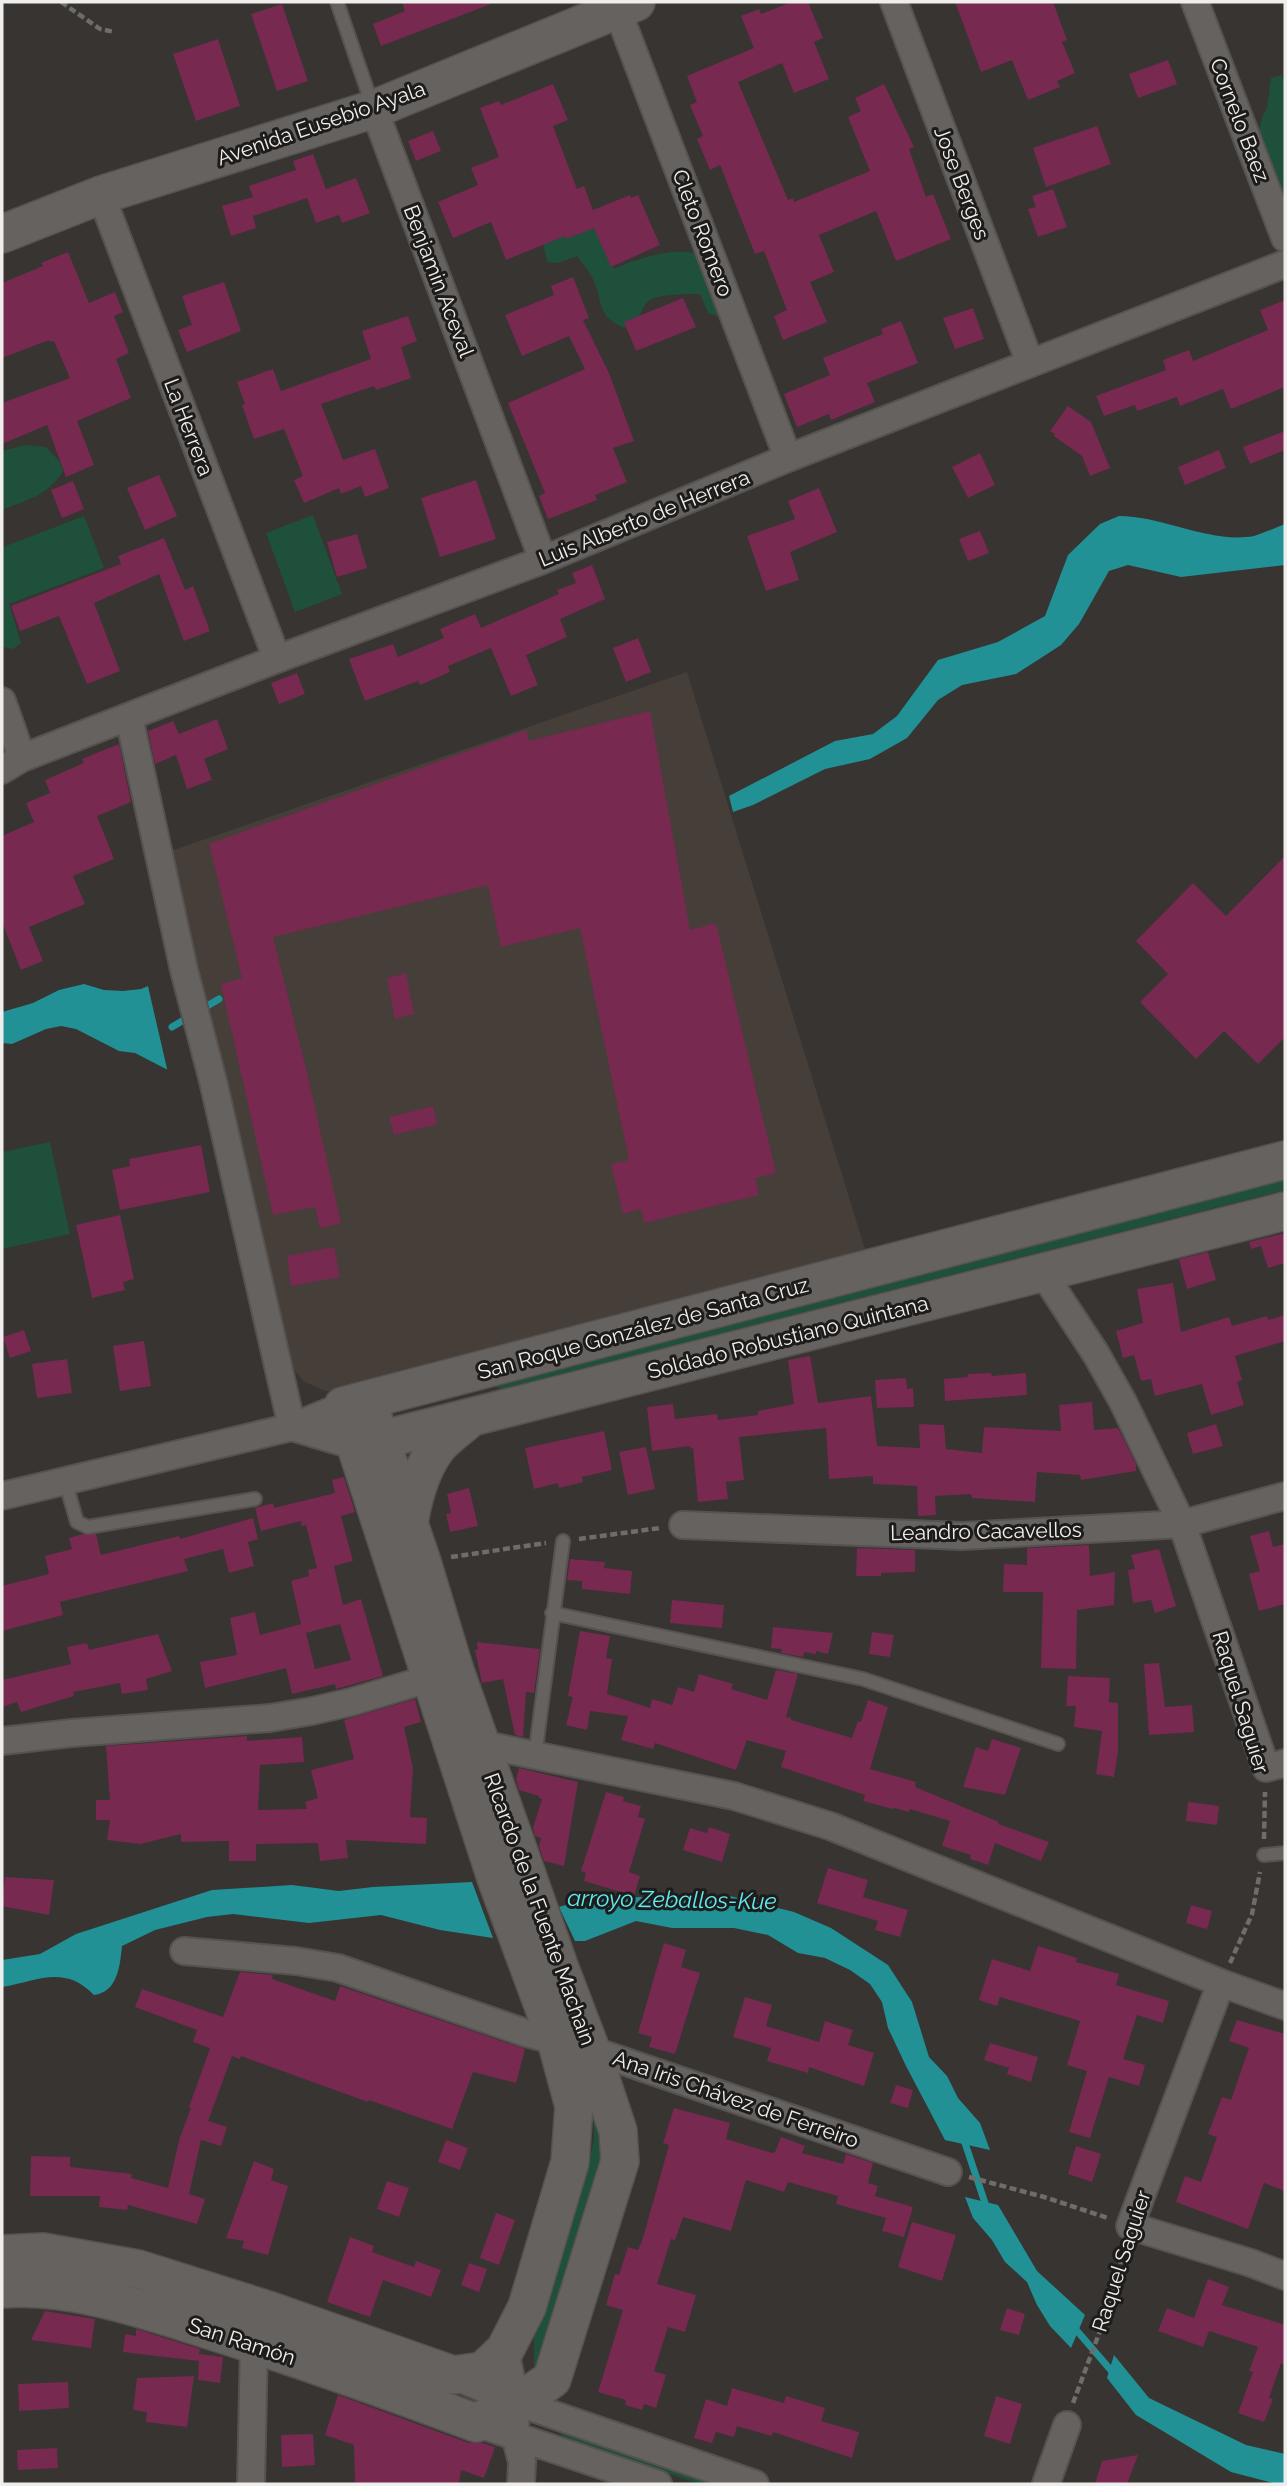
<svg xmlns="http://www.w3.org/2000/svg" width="1287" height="2486" viewBox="0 0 1287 2486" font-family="Raleway,sans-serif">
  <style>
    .built { fill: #463e38 }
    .green { fill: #1e503c }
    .water { fill: #219196 }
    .pier { fill: #373431 }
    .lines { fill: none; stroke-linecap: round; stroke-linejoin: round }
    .stream { stroke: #219196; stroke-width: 7 }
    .building { fill: #772950; fill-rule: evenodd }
    .lane-casing { stroke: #555250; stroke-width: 16 }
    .street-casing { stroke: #555250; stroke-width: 30 }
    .secondary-casing { stroke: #555250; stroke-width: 40 }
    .path { stroke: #6f6d6a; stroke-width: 4.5; stroke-dasharray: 7 3.5; stroke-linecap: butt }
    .lane { stroke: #66625f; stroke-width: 12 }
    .street { stroke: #66625f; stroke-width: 26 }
    .secondary { stroke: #66625f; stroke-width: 37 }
    .labels { text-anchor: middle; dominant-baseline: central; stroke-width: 6; stroke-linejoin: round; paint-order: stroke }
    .street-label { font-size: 21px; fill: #f0eeec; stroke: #1d1c1a }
    .water-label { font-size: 23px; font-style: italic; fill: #61eaf0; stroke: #1d1c1a }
  </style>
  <rect width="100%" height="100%" fill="#373431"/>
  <path class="built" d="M687 672 865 1249 331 1391H325L303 1381 293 1368 168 852Z"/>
  <path class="green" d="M1281 75 1285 80V198L1268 176 1258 137 1262 117 1267 108 1271 78Z
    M593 223 613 268C622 267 626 263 634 261 652 255 684 246 701 256L727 319 708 313 700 294C689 294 659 294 650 300 637 310 645 321 624 328 595 315 604 302 593 279 589 271 582 263 577 256L558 263 547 262 543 242Z
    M25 445 46 447 60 462 63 471C48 496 26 500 2 510V451Z
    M313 515 342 594 295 612 266 533Z
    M84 516 104 568 9 604 21 643 13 649 3 647 2 528 3 547Z
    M50 1142 70 1234 2 1249V1152Z
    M1285 1167V1190L502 1389 492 1385Z
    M593 2106 610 2142 537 2371 534 2366V2326L589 2164 594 2138Z
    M564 2430 720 2484H699L562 2437 561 2431Z"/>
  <path class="water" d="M1119 516C1163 516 1211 544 1254 536 1264 533 1275 528 1285 524V565L1181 577 1128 565 1109 571 1079 624 1061 645 1016 674 962 685 938 700 907 738 870 759 825 769 753 805 733 812 729 796 835 741 873 734 897 716 938 660 998 642 1045 616 1068 555 1100 524Z
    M167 978 168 1070 135 1053 119 1051 76 1029 61 1026 46 1029 12 1044 2 1043V1012L33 1003 59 990 84 984 104 990 123 991 141 989Z
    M472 1882 493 1938 440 1930 381 1915 309 1923 233 1914 207 1917 155 1930 122 1946C120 1965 118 1992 94 1995 64 1964 38 1981 2 1987V1960L40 1954 76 1934 212 1890 292 1885 339 1891 373 1887Z
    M726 1895 794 1912 831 1928 888 1965 912 2002 929 2057 947 2076 958 2098 980 2123 990 2150 945 2140 906 2066 888 2028 882 2002 870 1984 850 1970 825 1958 798 1953 768 1935 734 1928H672L636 1921 585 1941H575L559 1907 579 1901 607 1899 640 1897 670 1900Z
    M965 2197 998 2205 1037 2271 1085 2315 1071 2348 1050 2326 1037 2305 1027 2282 1005 2262 992 2240 973 2218Z
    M1114 2355 1149 2398 1246 2445 1285 2454V2484H1277L1231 2472 1136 2415 1107 2378Z"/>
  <path class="pier" d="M168 975 171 977 192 1067 190 1071 168 1073 147 982Z"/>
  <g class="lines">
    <path class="stream" d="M172 1027 219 999
      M963 2137 987 2209
      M1072 2325 1115 2375"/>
  </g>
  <path class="building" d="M402 2H490L491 4 381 46 373 24 405 11Z
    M792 2H808L823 38 814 42 829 79 794 93 782 63 738 82 788 200 793 198 794 202 870 171 848 117 861 111 855 98 884 84 914 147 909 149 926 197 933 194 951 239 896 261 876 211 819 235 834 272 810 282 827 322 783 340 774 316 787 310 764 251 755 254 720 165 710 170 697 139 703 136 690 105 697 102 687 76 754 48 741 16 759 9 761 14Z
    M955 2H1053L1067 40 1062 42 1075 73 1057 81 1060 87 1028 100 1012 60 981 72Z
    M282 4 308 81 277 91 251 14Z
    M218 39 240 106 196 121 173 54Z
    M1168 60 1177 84 1138 98 1129 74Z
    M553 84 568 120 553 126 577 189 584 186 593 210 630 195 631 198 638 195 660 245 611 267 594 228 566 239 565 236 506 260 491 222 453 238 438 202 478 185 471 168 499 157 480 108 499 101 501 105Z
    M1097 126 1111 164 1046 187 1033 148Z
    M433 131 441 151 416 161 408 141Z
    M313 154 326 189 356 178 370 213 342 223 339 215 316 223 307 198 253 216 256 228 231 236 222 206 253 197 249 186 296 170 293 161Z
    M1053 189 1067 227 1038 237 1028 209 1036 207 1032 196Z
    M68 252 89 303 115 292 123 312 114 316 129 353 116 359 131 398 77 421 94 465 66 477 47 425 2 444V403L70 378 54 341 50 342 49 340 2 358V283L43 266 41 263Z
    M573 277 589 318 583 320 609 373 634 441 613 448 627 482 595 495 597 500 548 519 539 496 545 493 508 403 585 369 569 336 522 356 505 315 554 295 551 286Z
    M224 282 241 331 187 352 178 330 192 325 182 296Z
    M683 298 696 327 636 351 624 322Z
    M1285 300V387L1231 409 1223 389 1180 406 1177 397 1137 411 1135 405 1104 416 1096 396 1166 370 1163 360 1189 350 1193 361 1268 330 1260 310Z
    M973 308 984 339 955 349 943 318Z
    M408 316 417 341 401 347 411 378 376 390 374 386 321 404 343 460 375 449 389 488 365 497 361 486 341 494 339 488 304 503 294 480 303 476 284 429 254 439 242 405 245 404 237 382 273 369 281 391 371 359 362 331Z
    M901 321 918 363 867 383 875 402 831 420 829 414 797 427 784 394 830 375 823 358 883 334 881 329Z
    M1068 406 1091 422 1110 468 1090 476 1082 456 1054 436 1055 434 1050 431Z
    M1285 431V450L1250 464 1243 447Z
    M1219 450 1226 468 1185 485 1178 467Z
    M980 453 995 485 968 498 952 467Z
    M159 475 177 516 145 530 127 488Z
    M476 480 496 539 440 557 421 498Z
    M73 481 84 509 62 518 51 490Z
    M819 488 837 532 790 552 799 580 766 591 747 536 795 519 788 501Z
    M980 531 989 553 968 561 959 539Z
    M357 534 367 568 337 577 327 542Z
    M164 538 185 590 193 586 210 631 184 641 159 574 94 603 120 671 87 684 59 616 20 631 11 606 121 564 118 556Z
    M592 565 605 599 560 619 567 637 526 655 538 685 511 696 491 648 448 666 450 672 420 685 418 681 365 701 349 659 393 644 398 657 444 638 440 629 475 614 481 628 559 594 557 590 576 583 572 573Z
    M638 638 651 672 626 682 613 648Z
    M297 673 305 694 279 704 271 683Z
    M650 711 690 930 716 923 776 1173 755 1178 759 1195 644 1223 641 1209 623 1214 611 1164 629 1160 580 928 501 947 488 885 273 937 308 1077 341 1223 320 1228 315 1207 273 1215 221 984 242 978 209 844 526 730 529 741Z
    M217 719 228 749 204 759 212 780 187 789 176 755 155 764 148 731 173 721 179 734Z
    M119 744 131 802 97 816 114 859 73 876 85 904 29 927 43 961 21 970 2 922V836L34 822 26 803 50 793 45 780 84 763 82 759Z
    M1285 856V1037L1258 1064 1224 1031 1196 1059 1140 1002 1168 974 1136 941 1193 883 1226 916Z
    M406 973 414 1014 395 1019 387 978Z
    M433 1106 437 1124 394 1135 389 1117Z
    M201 1145 210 1192 120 1210 112 1170 130 1166 129 1159Z
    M120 1215 134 1279 123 1282 125 1290 92 1298 76 1225Z
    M1285 1233V1263L1268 1268 1261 1246 1251 1249 1249 1242Z
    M334 1247 340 1277 291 1286 287 1256Z
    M1208 1252 1216 1280 1187 1289 1179 1259Z
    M1173 1283 1181 1332 1229 1317 1232 1326 1267 1316 1268 1320 1285 1315V1341L1235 1356 1242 1380 1237 1382 1244 1405 1211 1415 1202 1384 1155 1396 1151 1379 1141 1381 1134 1355 1123 1358 1116 1331 1143 1323 1137 1289Z
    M24 1330 31 1351 10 1358 3 1337Z
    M144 1341 151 1386 120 1391 113 1346Z
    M810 1356 818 1403 871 1396 877 1446 920 1448 919 1424 944 1425 946 1449 982 1453 984 1427 1061 1431 1059 1405 1092 1402 1094 1430 1118 1428 1136 1464V1471L1081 1480 1080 1475 1037 1472 1035 1502 972 1498 971 1494 935 1496 936 1515 918 1516 917 1486 873 1484V1476L829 1479 826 1428 739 1437 744 1480 726 1482 728 1499 698 1502 693 1448 690 1449V1446L652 1451 647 1407 673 1404 675 1419 717 1414 718 1420 758 1415V1411L794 1404 788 1360Z
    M67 1359 72 1393 37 1398 32 1364Z
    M991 1373 992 1376 1026 1373 1027 1395 945 1401 944 1379 968 1377V1374Z
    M906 1378 907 1389 913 1388 914 1407 877 1408 875 1380Z
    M1216 1424 1223 1446 1193 1454 1187 1433Z
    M604 1431 612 1470 582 1477 583 1482 559 1488 558 1483 534 1489 525 1448Z
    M646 1447 655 1489 628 1495 619 1452Z
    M344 1477 355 1512 341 1516 353 1561 334 1566 343 1605 361 1599 383 1676 336 1689 335 1684 292 1694 286 1668 205 1688 200 1662 237 1655 230 1618 255 1612 260 1635 301 1624 291 1581 309 1576 308 1570 317 1568 306 1525 302 1526 301 1521 261 1531 255 1508 273 1503 274 1508 335 1493 332 1480ZM340 1624 351 1660 315 1669 306 1633Z
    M469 1488 478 1526 450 1532 446 1514 451 1513 447 1494Z
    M253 1518 258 1539 248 1542 254 1566 229 1573 223 1549 184 1559 188 1571 60 1602 63 1615 2 1631V1586L49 1574 45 1556 72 1549 69 1538 83 1534H96L101 1555 179 1536 180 1539Z
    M1269 1531 1273 1547 1285 1544V1604L1259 1611 1249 1574 1260 1571 1250 1536Z
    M1089 1545 1090 1576 1115 1572 1114 1605 1077 1610 1076 1669 1041 1668 1043 1592H1003L1004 1564 1027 1565V1548Z
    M857 1548 915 1550V1572L881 1573V1576H856Z
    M1159 1549 1176 1606 1155 1613 1151 1600 1133 1603 1128 1570 1135 1569 1131 1555Z
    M570 1559 605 1562 604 1568 632 1571 630 1594 582 1589V1581L567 1580Z
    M672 1600 724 1605 722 1628 670 1623Z
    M773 1627 833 1633 828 1654 816 1651V1654L804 1652 803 1657 781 1653 782 1649 771 1648Z
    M580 1631 610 1636 606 1658 612 1659 607 1694 650 1708 652 1699 672 1705 678 1687 694 1692 699 1674 733 1684 731 1689 767 1700 776 1670 798 1674 786 1717 791 1718V1720L852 1738 858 1721 861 1722 868 1700 888 1707 870 1769 916 1782 915 1787 999 1822 998 1824 1049 1842 1041 1861 995 1843 988 1865 970 1859 971 1855 942 1846 950 1821 910 1809 909 1812 894 1808 893 1809 863 1801 865 1795 781 1767 786 1751 747 1740 736 1770 655 1743 653 1749 621 1740 628 1716 590 1711 587 1730 566 1725 573 1697 568 1696Z
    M872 1632 894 1635 890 1657 869 1654Z
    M158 1634 172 1671 146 1679 148 1690 122 1694 120 1683 73 1692 74 1696 21 1712 17 1702 2 1707V1680L71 1664 67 1647 87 1643 89 1650Z
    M477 1642 540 1649 534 1693 526 1692 523 1737 515 1735 503 1679 482 1683 475 1650 478 1649Z
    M1159 1663 1165 1707 1192 1705 1194 1732 1149 1735 1144 1664Z
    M1068 1676 1110 1678 1109 1702 1118 1703V1751L1114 1777 1096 1774 1102 1731 1074 1727 1076 1706H1066Z
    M415 1699 421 1722 404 1727 413 1768 410 1817 427 1818 426 1844 346 1840 348 1858 320 1861 318 1843 256 1844V1861H229V1841L181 1842V1834L140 1844 107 1840 110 1820H96V1800H110L106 1746 247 1736V1741L302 1737 304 1762 260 1765 258 1810 307 1809 305 1802 318 1798 311 1770 354 1759 344 1720Z
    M992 1739 1021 1748 1005 1795 963 1787 976 1747 988 1751Z
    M519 1768 578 1782 564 1866 544 1861 539 1846 541 1838 535 1836 533 1828 542 1799 539 1798V1796L519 1790 516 1779Z
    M606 1792 624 1797 623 1801 641 1806 638 1817 645 1819 629 1872 640 1876 634 1896 584 1881 586 1873 581 1871Z
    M1188 1802 1219 1806 1217 1825 1186 1821Z
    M709 1827 730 1834 722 1862 683 1850 690 1828 707 1833Z
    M828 1868 868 1880 863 1897 908 1910 900 1937 875 1930 878 1921 817 1903Z
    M5 1877 54 1880 49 1915 2 1906Z
    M1191 1905 1212 1911 1207 1929 1186 1923Z
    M664 1943 686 1950 681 1967 700 1973 675 2054 649 2047 652 2037 638 2033Z
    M1038 1946 1077 1958 1076 1962 1119 1974 1116 1985 1169 2001 1163 2023 1137 2015 1123 2059 1145 2065 1139 2086 1109 2077 1090 2138 1069 2132 1087 2071 1067 2065 1080 2021 1000 1997 997 2006 979 2000 992 1959 1030 1971Z
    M240 1972 273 1975 272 1979 335 2001 340 1986 525 2049 516 2083 473 2072 452 2129 369 2100 368 2102 241 2056 240 2059 232 2056 208 2121 227 2127 221 2146 201 2140 189 2194 205 2199 197 2224 128 2205 127 2210 99 2207 100 2196H30L31 2156 70 2157V2167L132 2174 131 2178 168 2188 180 2137 191 2108 189 2107 210 2048 193 2042 197 2030 135 2007 142 1989 223 2017Z
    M745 1997 772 2005 766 2026 819 2042 825 2021 853 2030 848 2045 874 2053 864 2086 809 2067 808 2073 767 2061 771 2048 733 2037Z
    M1237 2020 1285 2034V2191L1264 2183 1248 2229 1176 2202 1185 2176 1201 2182 1217 2137 1208 2134 1222 2097 1231 2100 1249 2048 1229 2041Z
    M990 2043 1038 2057 1031 2082 1007 2074 1009 2068 984 2060Z
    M896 2085 913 2090 908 2108 890 2103Z
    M674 2108 730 2123 726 2139 772 2153 775 2152 781 2137 805 2146 802 2153 843 2164 846 2154 873 2163 868 2183 878 2186 875 2196 913 2207 904 2237 882 2231 886 2218 836 2204 838 2196 788 2182 784 2192 746 2180 731 2231 683 2217 675 2240 671 2239 657 2284 696 2295 685 2332 668 2327 654 2371 666 2375 656 2408 644 2404 642 2410 625 2405 626 2400 598 2392 623 2310 606 2305 615 2274 619 2275 628 2247 638 2250 643 2238 669 2145 663 2143Z
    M446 2140 468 2148 460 2170 438 2162Z
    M1076 2146 1101 2154 1092 2182 1068 2174Z
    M254 2161 274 2169 271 2180 288 2186 268 2255 242 2248 244 2241 226 2238Z
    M387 2181 409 2188 399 2217 377 2209Z
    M496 2213 515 2220 499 2265 480 2258Z
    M912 2222 956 2235 942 2281 898 2267Z
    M350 2237 374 2246 372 2252 414 2267 416 2261 441 2270 431 2297 383 2280 370 2317 327 2302Z
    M469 2263 487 2269 479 2292 461 2285Z
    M1208 2279 1229 2287 1222 2305 1285 2325V2365L1281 2363 1269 2398 1273 2399 1264 2422 1238 2413 1253 2372 1249 2371 1258 2347 1209 2331 1203 2347 1158 2331 1167 2308 1194 2318Z
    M1007 2308 1025 2314 1019 2335 1000 2330Z
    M45 2311 95 2319 91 2348 31 2340Z
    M136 2329 200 2349 199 2354 223 2357 220 2383 198 2380 199 2358V2361L123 2352 125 2334 136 2336Z
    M194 2376 187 2427 146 2422 147 2412 133 2410 137 2378Z
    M68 2382 69 2408 19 2411 18 2384Z
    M732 2388 784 2403 786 2396 825 2408 821 2421 859 2432 852 2458 773 2432 772 2436 737 2426 734 2437 716 2432 712 2443 694 2438 706 2399 727 2406Z
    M338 2395 469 2443H482L495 2447 484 2478 461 2470 459 2484H355L354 2445 325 2435Z
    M996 2396 1022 2404 1010 2444 984 2436Z
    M313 2434 315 2465 282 2467 281 2435Z
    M57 2448 58 2468 18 2470 17 2450Z
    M1138 2455 1127 2484H1095L1102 2461Z"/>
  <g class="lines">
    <g class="lane-casing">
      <path id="lane" d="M337 2 373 107
        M65 1481 77 1522 88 1527 255 1499
        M552 1613 863 1679 1058 1744
        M535 1756 563 1541
        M1264 1855 1285 1853"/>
    </g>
    <g class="street-casing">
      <path id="street" d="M894 2 1030 363
        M1195 2 1285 238
        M617 9 788 458
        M374 109 543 560
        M101 195 277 659
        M2 701 22 758
        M129 717 184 970 213 1081 292 1427
        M2 770 22 758 277 659 543 560 788 458 1285 264
        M1043 1273 1096 1354 1123 1402 1182 1524 1266 1768 1285 1763
        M292 1427 356 1446
        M2 1496 292 1427 343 1406
        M683 1525 962 1536 1182 1524 1285 1496
        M2 1741 72 1733 270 1718 312 1711 351 1702 448 1673
        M467 1748 480 1744 734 1796 830 1826 1221 1983 1285 2006
        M184 1951 296 1961 338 1968 526 2033 591 2050 948 2172
        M1221 1983 1130 2226 1251 2263 1285 2276
        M505 2350 516 2402 515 2435 522 2462 521 2484
        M454 2376 516 2402 755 2484
        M476 2423 658 2484
        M251 2484 254 2344
        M1046 2484 1067 2425"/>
    </g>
    <g class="secondary-casing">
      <path id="secondary" d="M2 234 101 195 374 109 636 2
        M357 1446 1285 1211
        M409 1523C413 1498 420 1471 436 1449 444 1438 458 1429 469 1419
        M2 2254 43 2252 138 2269 271 2311 453 2375 483 2371 505 2350 527 2307 570 2162 574 2106 556 2040 496 1878 343 1406 1285 1160
        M2 2289C72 2284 143 2309 209 2330 299 2358 388 2390 476 2423L532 2393 552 2379 620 2161 618 2131 591 2050 559 1966 455 1671 422 1562 367 1400"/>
    </g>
    <path class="path" d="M61 2 100 29 115 32
      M579 1539 660 1528
      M451 1557 546 1543
      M1264 1839 1265 1792
      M1230 1963 1252 1914 1260 1872
      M969 2177 1044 2197 1108 2218
      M1073 2403 1109 2307 1124 2249"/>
    <use href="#lane" class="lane"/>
    <use href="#street" class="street"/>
    <use href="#secondary" class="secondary"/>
  </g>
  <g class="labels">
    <g class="street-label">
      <text transform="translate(1240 120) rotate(69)">Cornelo Baez</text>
      <text transform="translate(321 123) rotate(-19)">Avenida Eusebio Ayala</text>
      <text transform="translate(962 183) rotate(69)">Jose Berges</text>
      <text transform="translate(703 233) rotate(69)">Cleto Romero</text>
      <text transform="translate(439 281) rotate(69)">Benjamin Aceval</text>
      <text transform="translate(189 427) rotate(69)">La Herrera</text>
      <text transform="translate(644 518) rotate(-22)">Luis Alberto de Herrera</text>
      <text transform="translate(643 1328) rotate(-15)">San Roque González de Santa Cruz</text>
      <text transform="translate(788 1337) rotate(-14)">Soldado Robustiano Quintana</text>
      <text transform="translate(986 1531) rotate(-1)">Leandro Cacavellos</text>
      <text transform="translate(1241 1702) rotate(73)">Raquel Saguier</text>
      <text transform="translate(540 1909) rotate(70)">RIcardo de la Fuente Machain</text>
      <text transform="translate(736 2099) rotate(19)">Ana Iris Chávez de Ferreiro</text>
      <text transform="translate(1121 2261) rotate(-72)">Raquel Saguier</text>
      <text transform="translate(242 2341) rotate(18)">San Ramón</text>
    </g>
    <g class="water-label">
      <text transform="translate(672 1899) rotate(1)">arroyo Zeballos-Kue</text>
    </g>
  </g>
  <rect width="1287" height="2486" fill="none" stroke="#f0eeec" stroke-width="7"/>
</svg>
